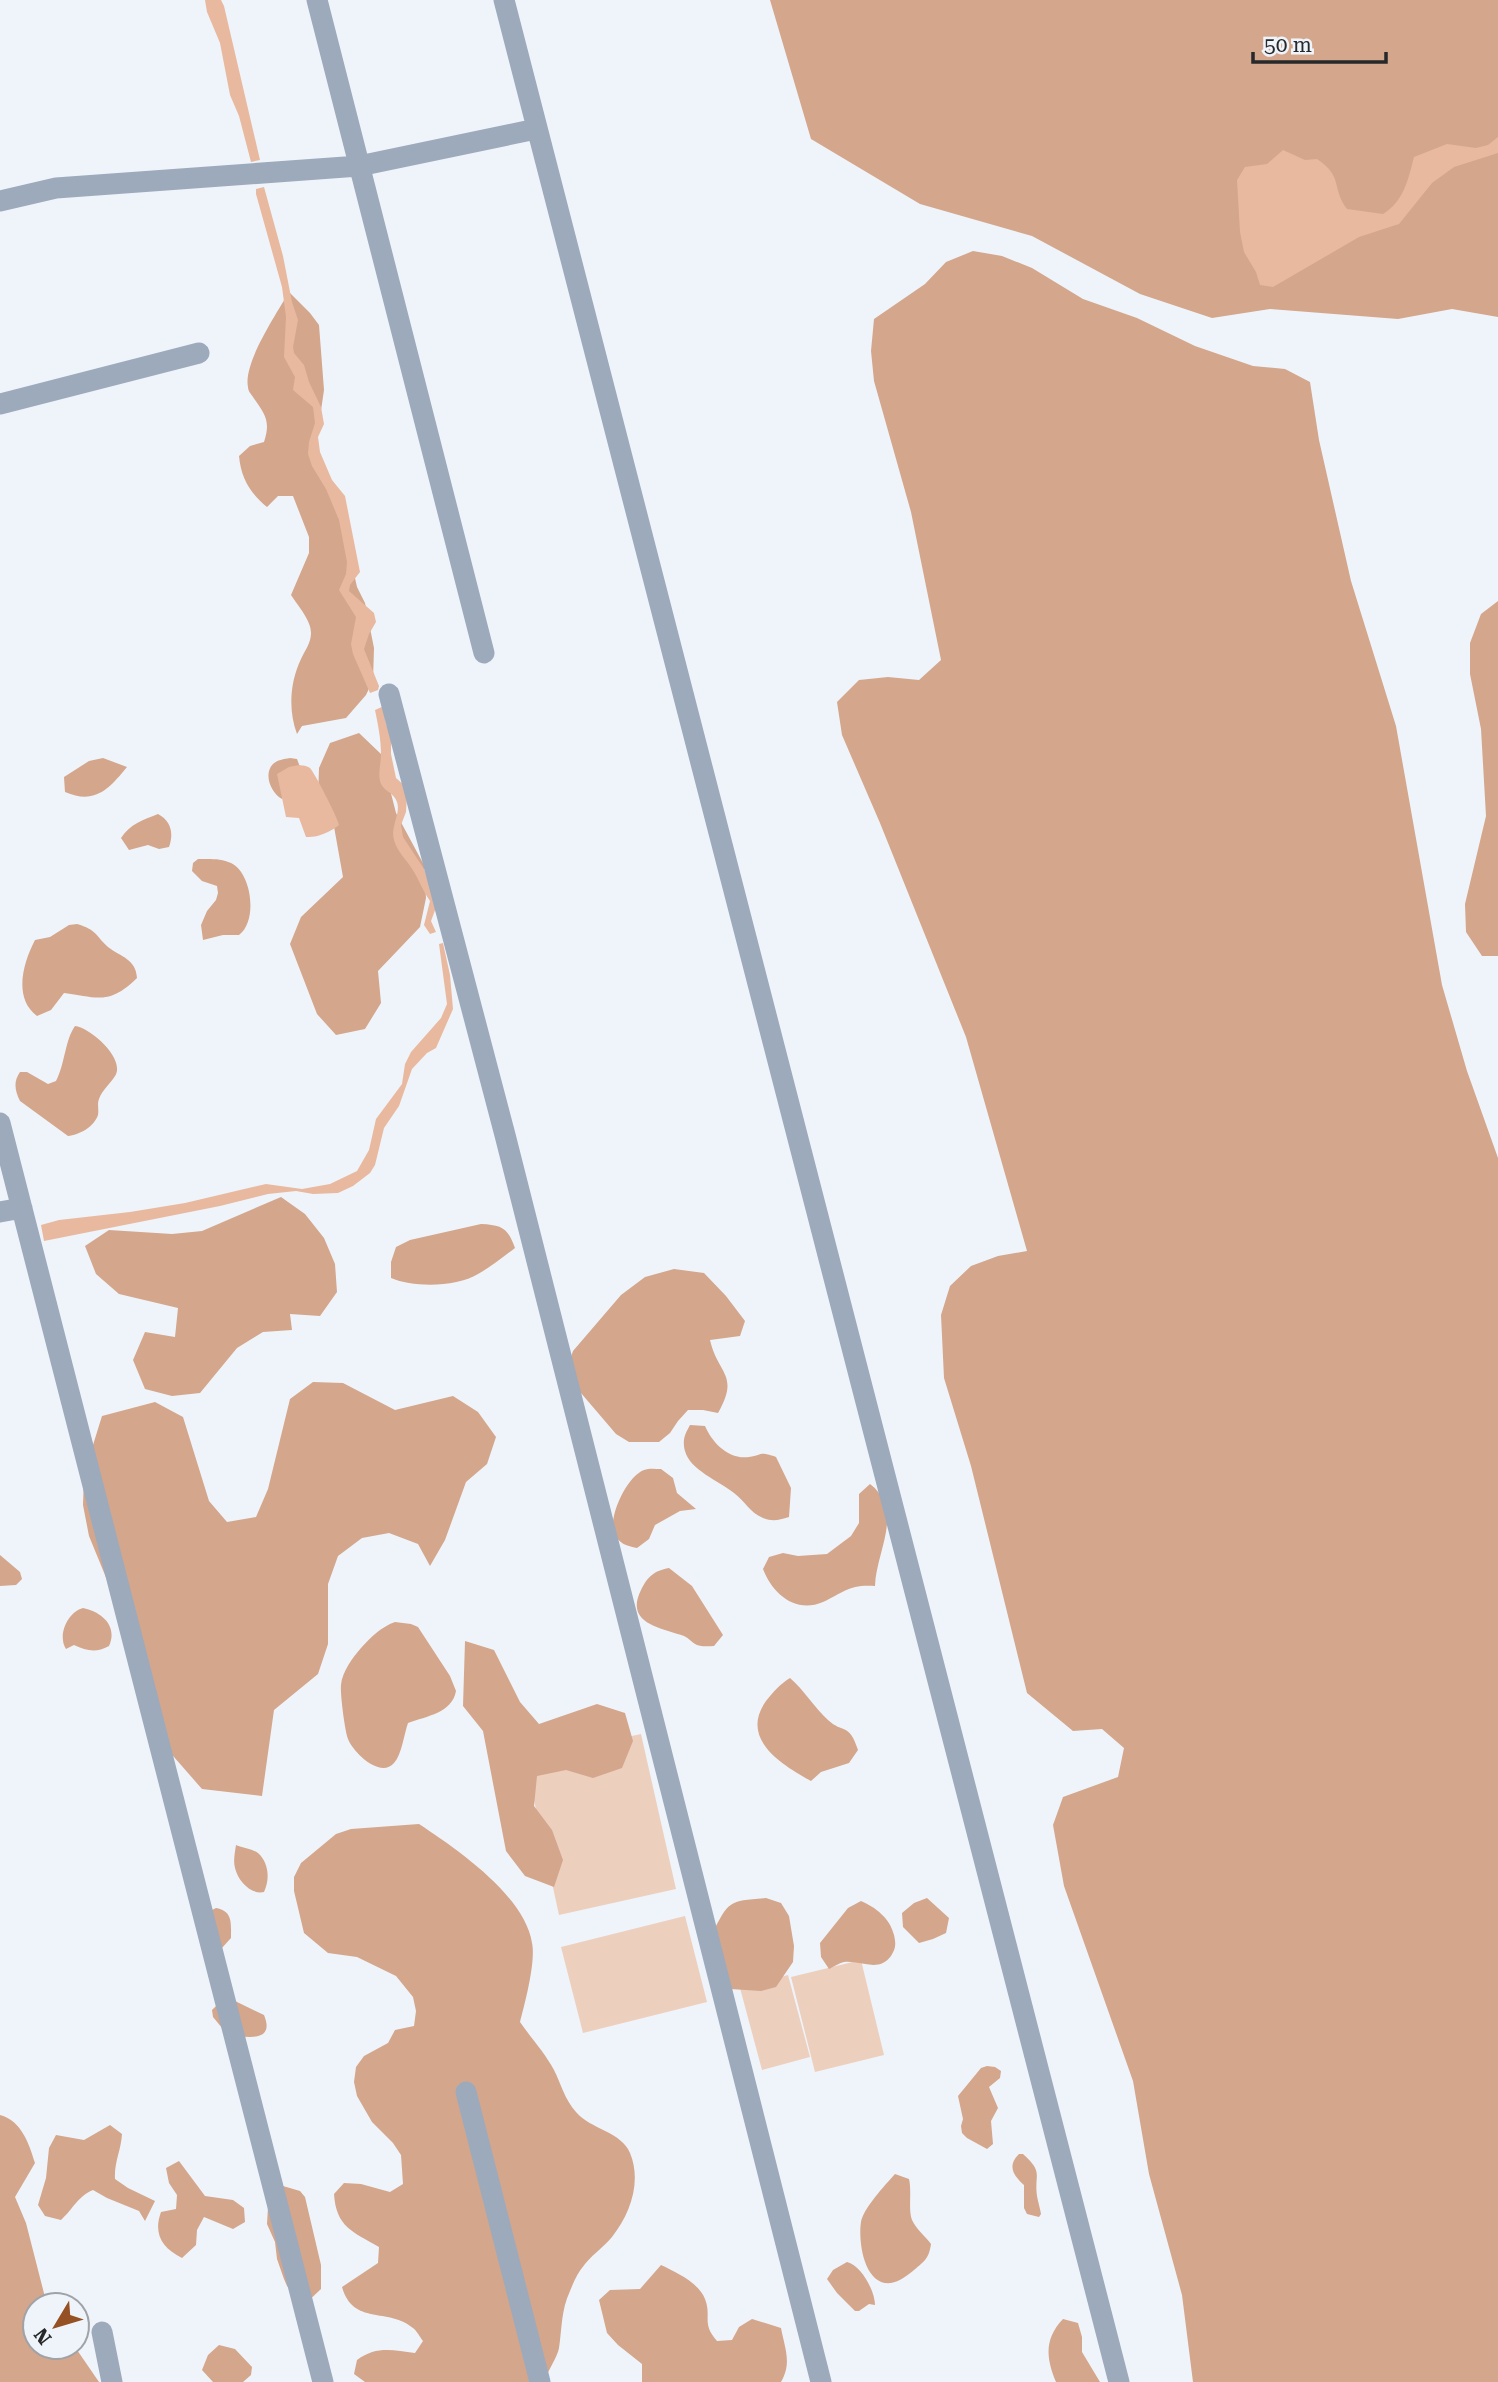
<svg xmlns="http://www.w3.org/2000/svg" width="1498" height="2382" viewBox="0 0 1498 2382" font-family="'Roboto Serif',serif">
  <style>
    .green { fill: #edcfbe }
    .forest { fill: #d4a68c }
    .water { fill: #e8b99f }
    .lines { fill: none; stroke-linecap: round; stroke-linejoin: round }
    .minor { stroke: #9daabc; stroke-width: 21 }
  </style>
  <rect width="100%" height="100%" fill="#eff4fa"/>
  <path class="green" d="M641 1734 676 1889 559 1915 525 1759Z
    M685 1916 707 2002 583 2033 561 1947Z
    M861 1960 884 2055 815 2072 791 1977Z
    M788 1975 810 2057 762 2070 740 1988Z"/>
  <path class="forest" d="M770 0H1498V317L1452 309 1398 319 1270 309 1212 318 1140 294 1032 236 920 204 811 139Z
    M973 251 1002 256 1032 268 1083 299 1137 318 1195 346 1253 366 1285 369 1310 382 1319 440 1351 581 1396 726 1442 985 1467 1071 1498 1158V2382H1193L1182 2295 1149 2174 1133 2081 1064 1886 1053 1825 1063 1797 1118 1777 1124 1748 1102 1729 1073 1731 1027 1693 971 1466 944 1378 941 1315 950 1286 971 1266 998 1256 1027 1251 966 1037 880 823 842 735 837 702 859 680 888 677 919 680 941 660 911 512 874 381 871 351 874 319 925 284 946 262Z
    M289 292 310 313 319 325 324 390 317 438V454L340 512 357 587 365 603 374 648 373 680 366 695 346 718 302 726 297 734C288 710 290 682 301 659 305 650 311 643 311 633 311 620 298 606 291 595L309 553V537L293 496H278L267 507C250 493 241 478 239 456L250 446 264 442C271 421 265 414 253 397 251 394 248 391 248 387 243 363 277 313 289 292Z
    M1498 601V956H1482L1466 932 1465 904 1486 816 1481 729 1470 674V643L1481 614Z
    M359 733 381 754 396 813 424 865 426 898 420 927 378 971 381 1003 365 1029 336 1035 317 1014 290 944 301 917 343 877 333 821 318 797 319 768 330 743Z
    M103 758 127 767C109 789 95 805 65 792L64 777 89 761Z
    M290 758 297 759 300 767 282 799C271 793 263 774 273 764 277 760 284 759 290 758Z
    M158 814C171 821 174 833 169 847L159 849 148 845 129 850 121 838C130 824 143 820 158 814Z
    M198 859C209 859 221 858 231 863 252 873 258 921 239 935H223L203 940 201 925 207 911 216 900 218 893 217 886 202 881 192 871 193 863Z
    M77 924C97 930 95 935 108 947 121 957 136 959 137 978 109 1006 96 997 64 993L51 1010 37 1016C13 998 23 963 35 940L50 937 69 925Z
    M75 1026C91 1028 126 1059 115 1076 110 1084 102 1090 99 1099 97 1104 99 1110 98 1115 94 1127 79 1135 68 1136L20 1101C15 1091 13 1082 20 1072H27L48 1084 56 1081C65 1064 65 1040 75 1026Z
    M281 1197 305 1214 324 1238 335 1264 337 1292 320 1316 290 1314 292 1330 263 1332 237 1348 200 1393 172 1396 145 1389 133 1360 145 1332 175 1337 178 1308 119 1294 96 1274 85 1246 109 1230 172 1234 202 1231Z
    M481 1224C502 1225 508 1228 515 1248 503 1257 491 1267 478 1274 457 1287 414 1288 391 1278V1262L396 1247 410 1240Z
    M674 1269 704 1273 726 1296 745 1321 740 1336 710 1340C718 1375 740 1374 718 1413L703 1410H688L678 1421 670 1433 659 1442H629L616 1434 569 1379 568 1365 573 1351 621 1295 645 1277Z
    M313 1382 343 1383 395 1410 453 1396 478 1412 496 1437 487 1464 466 1482 445 1540 430 1566 418 1544 389 1533 362 1538 338 1556 328 1584V1644L318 1674 274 1710 262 1796 202 1789 160 1741 137 1653 89 1536 83 1505 84 1474 102 1416 155 1402 183 1417 209 1501 227 1522 256 1517 268 1489 290 1399Z
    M690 1425 705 1426C712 1442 728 1460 749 1457 763 1455 759 1451 776 1457L791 1488 789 1517C779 1520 773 1522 763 1518 749 1512 745 1501 734 1493 719 1481 690 1470 685 1451 682 1440 685 1434 690 1425Z
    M661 1469 673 1478 677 1493 696 1509 680 1511 655 1525 649 1539 637 1548C627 1546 619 1544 614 1533 608 1517 627 1476 644 1470 649 1468 656 1469 661 1469Z
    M870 1484C905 1511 876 1551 875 1586 850 1584 844 1592 823 1602 795 1614 772 1593 763 1569L769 1557 783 1553 798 1556 827 1554 851 1536 859 1523V1494Z
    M0 1555 20 1572 22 1579 16 1585 0 1586Z
    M669 1568 692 1586 723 1635 714 1646C709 1646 702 1647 697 1645 692 1643 689 1638 684 1636 662 1628 624 1624 641 1590 648 1576 654 1571 669 1568Z
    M83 1608C102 1612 118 1626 109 1646 96 1653 87 1651 74 1645L66 1649C57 1635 68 1612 83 1608Z
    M395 1622 411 1624 418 1627 450 1676 456 1691C452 1713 427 1716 408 1723 404 1734 402 1754 394 1763 380 1779 353 1752 348 1739 345 1731 340 1694 341 1685 342 1672 353 1657 361 1648 371 1637 381 1627 395 1622Z
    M465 1641 494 1650 520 1702 539 1724 597 1704 625 1713 633 1741 622 1768 593 1778 566 1770 537 1776 534 1806 552 1830 563 1860 554 1887 525 1876 506 1851 483 1731 463 1706Z
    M790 1678C804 1690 814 1707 828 1720 843 1734 849 1722 858 1750L849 1763 821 1772 811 1781C782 1765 739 1739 766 1701 774 1691 779 1685 790 1678Z
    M419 1824C457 1849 525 1896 532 1943 536 1961 525 2003 520 2022 531 2038 545 2053 554 2070 561 2084 565 2100 576 2112 590 2129 622 2132 630 2153 642 2182 630 2214 612 2237 603 2248 590 2256 582 2268 577 2274 573 2284 570 2291 561 2310 562 2329 559 2348 558 2356 547 2372 544 2382H365L354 2374 357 2360C376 2346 392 2350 415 2353L423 2341C420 2337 417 2331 413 2328 388 2307 353 2326 342 2287L378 2263 379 2247C353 2232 336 2227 334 2194L344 2183 361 2184 390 2192 403 2184 401 2155 393 2143 372 2122 357 2096 354 2082 356 2067 364 2056 388 2043 395 2030 414 2026 416 2011 413 1997 396 1976 357 1957 328 1953 304 1933 294 1891V1877L301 1863 336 1834 351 1829Z
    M236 1845C243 1848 253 1849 258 1853 269 1863 270 1879 264 1892 251 1895 238 1881 235 1868 233 1861 235 1852 236 1845Z
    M766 1898 781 1903 789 1916 794 1946 793 1962 776 1987 761 1991 730 1989 712 1934C729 1900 729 1901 766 1898Z
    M927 1898 949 1918 946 1933 933 1939 919 1943 903 1927 902 1913 914 1903Z
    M861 1901C875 1907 890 1918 894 1935 896 1944 896 1948 891 1956 879 1973 860 1960 844 1962 839 1963 833 1967 829 1969L821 1957 820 1943 848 1908Z
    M216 1908C233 1911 231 1923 231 1938L221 1949 210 1911Z
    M235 2001 264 2015C276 2044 244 2037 227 2034L213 2017 212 2010 217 2005Z
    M987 2066 995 2067 1001 2071 1000 2078 989 2087 998 2108 991 2121 993 2144 987 2149 967 2138 962 2133 961 2126 963 2119 958 2096 981 2068Z
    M0 2115C22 2121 29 2144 35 2163L15 2197 26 2223 47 2305H35V2347H75L99 2382H0Z
    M110 2125 122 2134C121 2151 114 2162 115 2179L128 2188 155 2201 145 2221 139 2211 107 2198 93 2190C77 2197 74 2208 61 2220L45 2216 38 2205 46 2178 49 2148 56 2135 84 2140Z
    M1019 2154H1023C1044 2173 1034 2173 1037 2196 1038 2202 1040 2208 1041 2214L1039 2217 1027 2214 1024 2208V2185C1013 2175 1007 2166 1019 2154Z
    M179 2161 205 2196 233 2200 244 2208 245 2222 233 2229 204 2217 197 2230 196 2245 182 2258C162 2248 153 2234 161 2212L176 2209 177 2195 169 2183 166 2168Z
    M895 2174 909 2179C912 2192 908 2210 912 2220 916 2229 926 2237 931 2244 929 2258 925 2261 914 2270 908 2275 899 2282 891 2283 864 2286 858 2241 861 2222 863 2209 885 2185 895 2174Z
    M283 2186 300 2191 305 2197 321 2265V2289L305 2304 287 2286 284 2279 277 2259 275 2242 267 2224 268 2207Z
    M847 2262C861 2265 875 2291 875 2305L869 2304 859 2311H855L837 2293 827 2279 833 2270Z
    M661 2265C676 2272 699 2283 705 2299 712 2317 701 2323 717 2341L732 2340 739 2327 752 2319 781 2328C785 2349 792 2363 781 2382H642V2364L618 2345 607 2333 599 2300 610 2290 640 2289Z
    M1063 2319 1078 2323 1082 2337V2352L1100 2382H1056C1046 2358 1044 2339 1063 2319Z
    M219 2345 235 2349 252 2367 251 2375 243 2382H213L202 2370 208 2355Z"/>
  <path class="water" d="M205 0H221L224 6 260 160 251 162 239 116 230 95 220 43 207 12Z
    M1498 137V153L1454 167 1432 183 1399 224 1359 237 1273 287 1260 285 1256 272 1244 252 1240 232 1237 180 1245 167 1267 164 1283 150 1305 160 1317 159C1344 177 1331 188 1347 209L1383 214C1404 201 1408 180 1414 157L1447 144 1476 148 1488 145Z
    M264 187 283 256 292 302 298 320 293 347 294 353 304 365 309 382 321 407 324 424 318 437 320 452 332 480 345 496 360 572 350 585 349 591 374 613 376 622 369 634 364 649 379 686 378 690 370 693 353 654 351 644 356 617 339 590 346 574 347 562 339 520 326 489 312 466 308 454 309 442 315 423 313 407 293 390 295 377 284 357 286 317 282 287 256 194V189Z
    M384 706 386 724 391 735V754L396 778 405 786 407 796 406 812 401 825 403 837 424 869 437 905 431 921 436 932 430 934 424 925 430 901C423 891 420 882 414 872 408 861 397 852 394 840 390 827 401 814 397 802 394 792 382 791 380 781 378 773 381 763 381 754 381 739 378 725 375 710Z
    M299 765C304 766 305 765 310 768 314 772 338 818 339 825 330 832 317 838 306 837L299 818 286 817 277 774 289 767Z
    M443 943 450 975 453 1009 436 1048 427 1053 412 1069 399 1106 384 1128 375 1165 370 1173 353 1186 338 1193 313 1194 296 1191 268 1194 220 1206 44 1241 41 1225 59 1220 130 1212 185 1203 266 1184 302 1189 330 1184 357 1171 369 1150 376 1119 402 1084 405 1064 411 1052 441 1018 447 1004 439 944Z"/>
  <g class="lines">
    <path class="minor" d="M317 0 484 653
      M504 0 1119 2382
      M0 201 56 188 359 166 536 129
      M0 404 199 353
      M389 694 505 1135 821 2382
      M0 1123 323 2382
      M0 1212 22 1208
      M466 2092 540 2382
      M102 2332 112 2382"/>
  </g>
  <g transform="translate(56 2326) rotate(232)"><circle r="33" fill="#eff4fa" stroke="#9fa2a7" stroke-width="2"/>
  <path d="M0-5L12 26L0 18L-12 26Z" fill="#955024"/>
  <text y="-10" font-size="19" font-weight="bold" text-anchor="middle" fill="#26282a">N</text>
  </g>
  <path d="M1253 52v10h133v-10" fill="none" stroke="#26282a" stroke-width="3.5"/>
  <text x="1264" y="52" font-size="21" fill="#26282a" stroke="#eff4fa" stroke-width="5" paint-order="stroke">50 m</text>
</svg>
